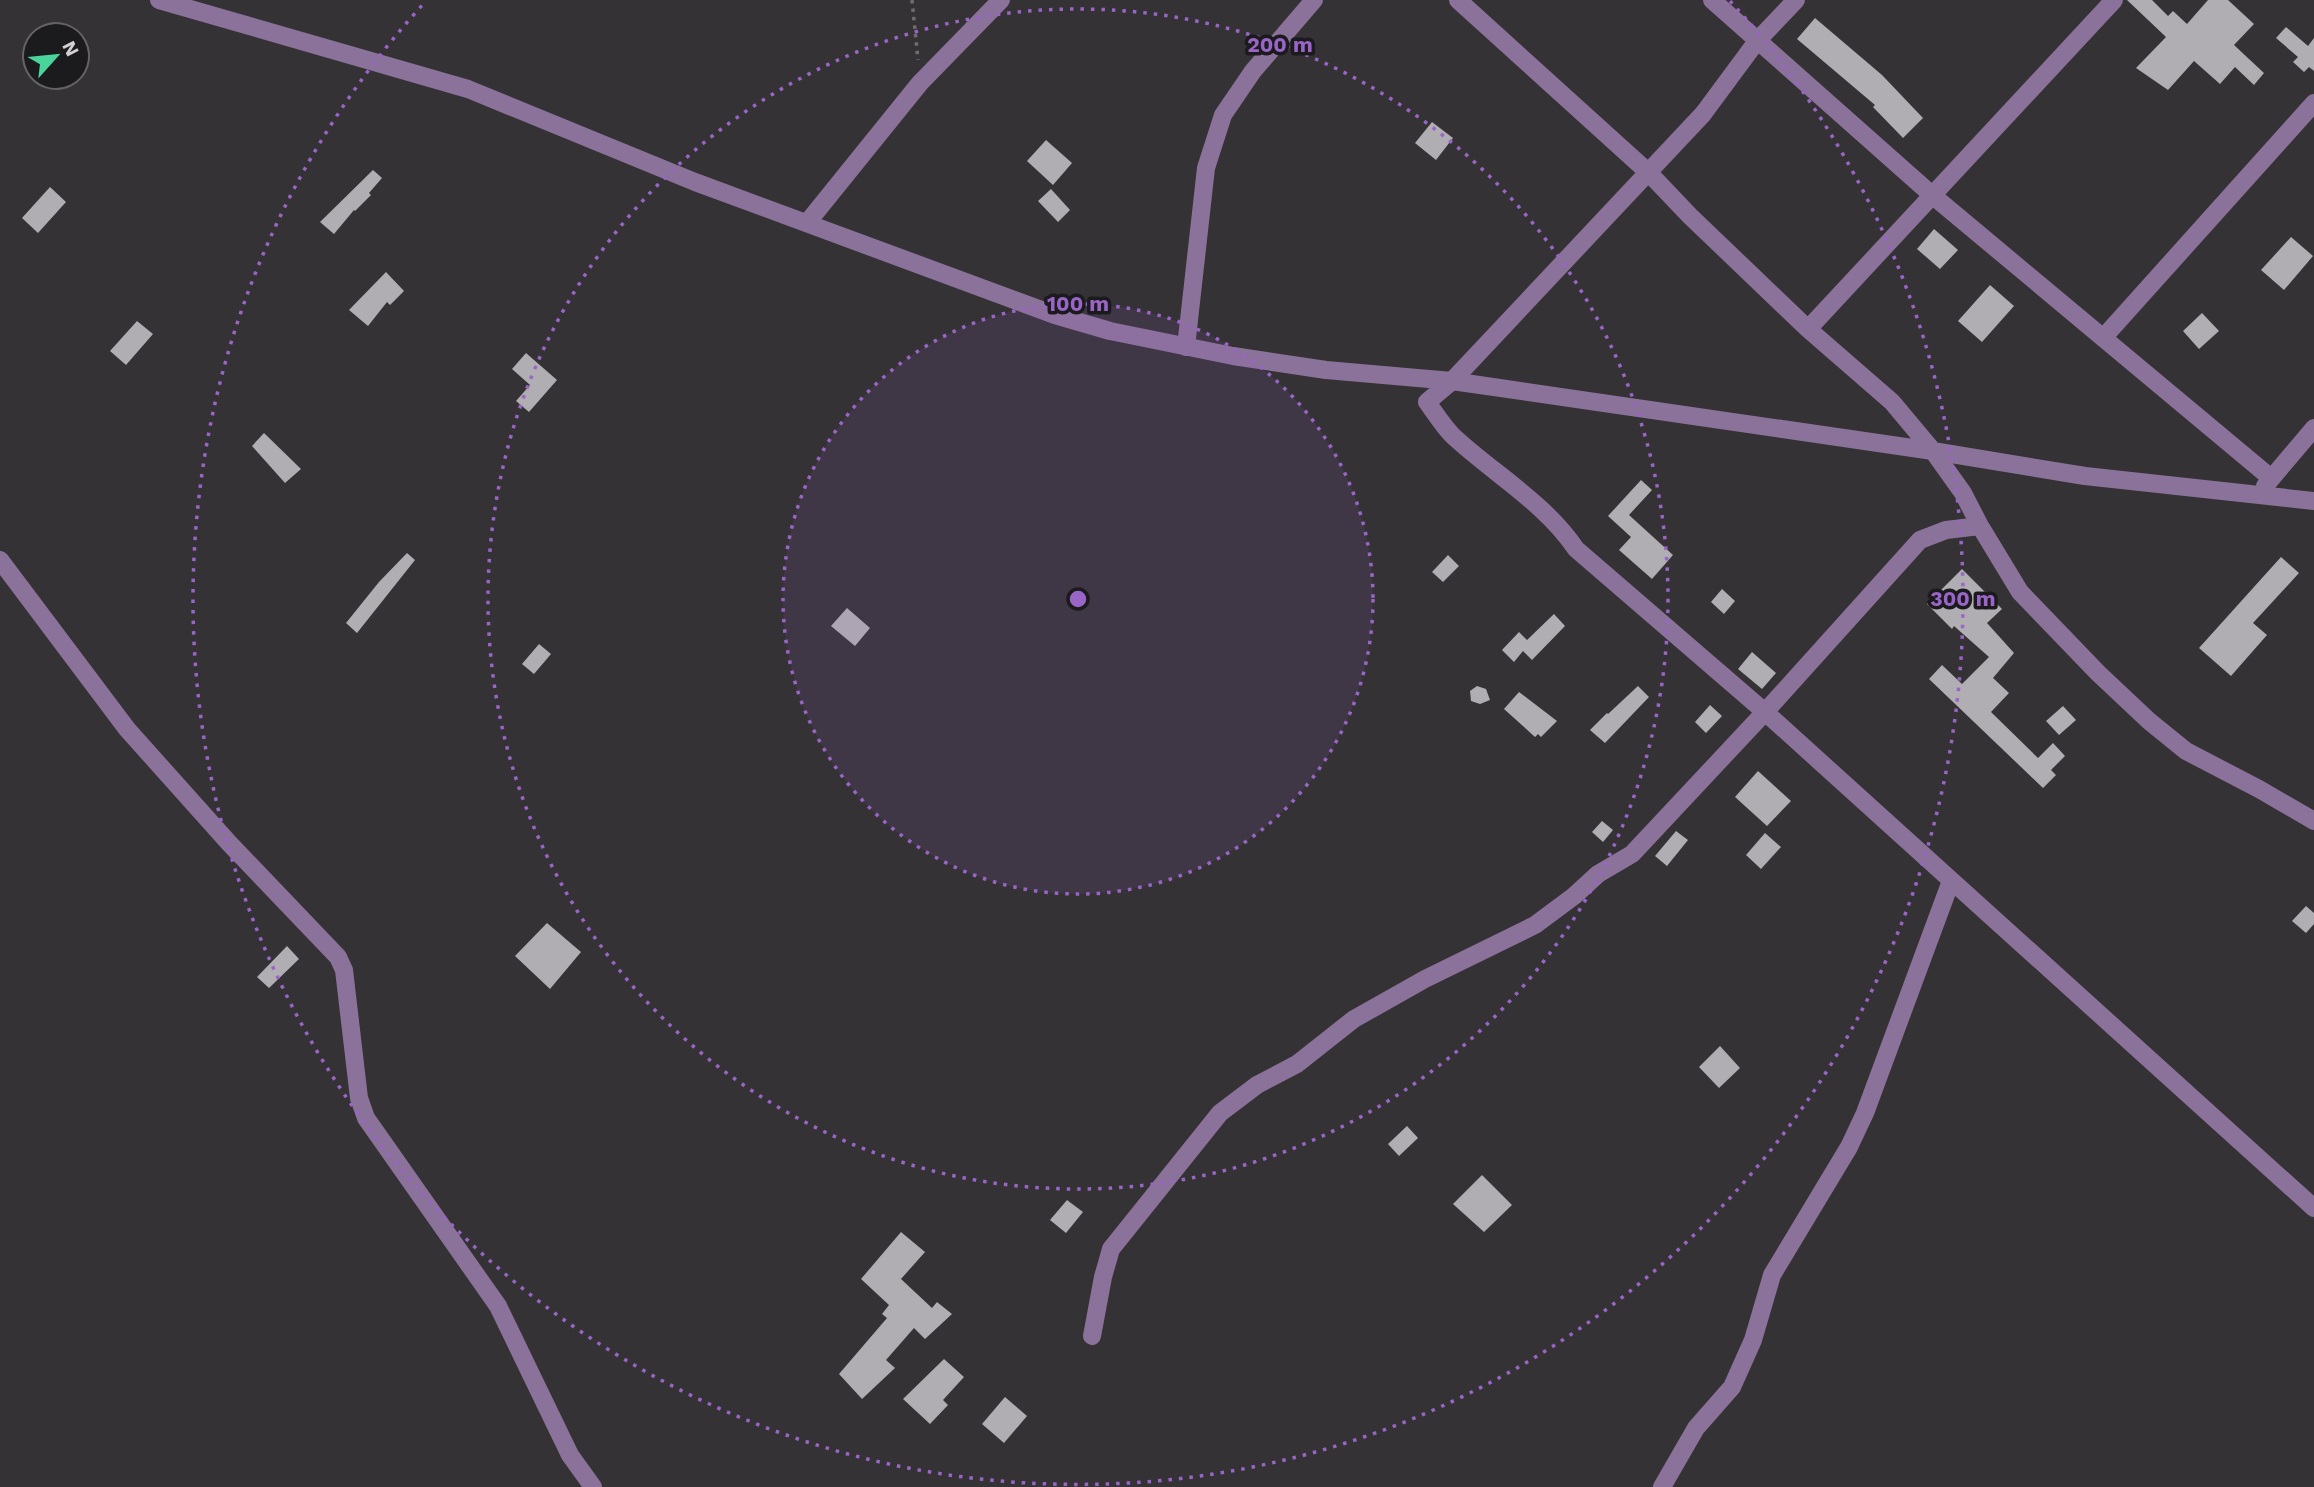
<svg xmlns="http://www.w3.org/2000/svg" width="2314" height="1487" viewBox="0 0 2314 1487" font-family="'Work Sans',sans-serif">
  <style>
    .building { fill: #b0aeb2 }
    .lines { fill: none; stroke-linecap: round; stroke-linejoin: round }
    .path { stroke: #6f6d6f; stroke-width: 3.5; stroke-dasharray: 3.5 5; stroke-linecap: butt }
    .minor { stroke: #8b729a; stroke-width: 18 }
    .ring { fill: none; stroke: #9965c6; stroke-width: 3.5; stroke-dasharray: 3.5 7 }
    .centre { fill: #9965c6; stroke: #1b1a1c; stroke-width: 3.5 }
    .ring-label { font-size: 21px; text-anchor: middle; font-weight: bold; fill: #9965c6; stroke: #1b1a1c; stroke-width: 7; stroke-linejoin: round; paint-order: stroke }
  </style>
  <rect width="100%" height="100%" fill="#343235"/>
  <path class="building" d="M2127 0H2152L2168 16 2173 11 2187 24 2208 0H2228L2254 24 2234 45 2264 73 2254 85 2235 67 2220 84 2194 61 2168 90 2136 68 2166 37Z
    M1815 18 1882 75 1923 118 1903 138 1873 107 1875 105 1797 39Z
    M2286 27 2308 46 2314 38V71L2309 67 2304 72 2293 62 2298 57 2276 38Z
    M1432 122 1453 138 1436 160 1415 143Z
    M1046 140 1072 163 1053 185 1027 161Z
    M373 170 382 178 369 193 371 195 355 211 354 210 334 234 320 222Z
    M50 187 66 202 38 233 22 218Z
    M1051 189 1070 210 1058 222 1038 201Z
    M1934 229 1958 250 1940 269 1917 249Z
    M2291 237 2313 256 2284 290 2261 270Z
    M386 272 404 291 390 305 387 302 368 326 349 310Z
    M1990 285 2014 306 1982 342 1958 321Z
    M2202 313 2219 331 2199 349 2183 331Z
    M137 321 153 334 126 365 110 351Z
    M526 353 557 380 529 412 516 401 530 385 512 369Z
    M264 433 301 469 285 483 252 446Z
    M1641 480 1652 490 1629 515 1673 555 1652 579 1619 550 1631 537 1608 516Z
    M407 553 415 560 357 633 346 623 379 582Z
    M1448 555 1459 566 1443 582 1432 572Z
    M2281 557 2299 573 2253 623 2267 635 2231 676 2199 648Z
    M1962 569 2002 609 1987 623 2014 653 1993 678 2009 693 1991 712 2038 758 2053 743 2065 756 2051 770 2056 775 2043 788 1929 679 1942 665 1962 684 1989 657 1954 626 1952 629 1927 604Z
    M1722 589 1735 601 1724 614 1711 602Z
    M847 608 870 628 855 646 831 626Z
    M1554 614 1565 626 1532 660 1523 651 1514 662 1502 650 1519 632 1527 640Z
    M539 644 551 654 534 674 522 664Z
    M1752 652 1776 673 1762 689 1738 669Z
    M1477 686 1486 689 1490 700 1480 704 1471 701 1470 691Z
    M1638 686 1649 697 1605 743 1590 730 1607 713 1608 714Z
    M1519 692 1557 721 1541 737 1538 734 1535 737 1504 709Z
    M1710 705 1722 716 1706 733 1695 722Z
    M2063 706 2076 720 2059 735 2046 721Z
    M1758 771 1791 801 1767 826 1735 797Z
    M1602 821 1613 830 1603 842 1592 832Z
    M1676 831 1688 840 1667 866 1655 856Z
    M1765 833 1781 847 1761 869 1746 855Z
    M2306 906 2314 913V924L2306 933 2292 921Z
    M547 923 581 952 550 989 515 956Z
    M287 946 299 959 269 988 257 977Z
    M1720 1046 1740 1068 1719 1088 1699 1067Z
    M1407 1126 1418 1138 1399 1156 1388 1144Z
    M1482 1175 1512 1205 1484 1232 1453 1204Z
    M1067 1200 1083 1212 1066 1233 1050 1220Z
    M901 1232 925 1252 901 1279 932 1308 937 1302 952 1314 925 1339 914 1328 886 1360 895 1368 862 1399 839 1374 887 1318 882 1314 889 1305 861 1279Z
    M944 1359 964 1377 943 1400 948 1405 930 1424 903 1399Z
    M1005 1397 1027 1416 1004 1443 982 1424Z"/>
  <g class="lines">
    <path class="path" d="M912 0 918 60"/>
    <path class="minor" d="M159 0 468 89 695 182 1055 315 1110 331 1233 356 1326 370 1452 381 1933 451 2085 476 2314 501
      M1458 0 1649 173 1690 216 1808 329 1892 402 1933 451 1963 493 1980 526 2020 592 2098 673 2149 721 2186 751 2259 789 2314 821
      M1712 0 1932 195 2271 478
      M1796 0 1757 41 1703 114 1452 381 1427 402C1435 413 1443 426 1453 436 1494 474 1545 503 1576 549L1765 712 2314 1208
      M807 223 920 83 1001 0
      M1808 329 2114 0
      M2103 338 2314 103
      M1186 347 1206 168 1223 115 1253 71 1314 0
      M2265 486 2314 428
      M0 560 127 729 229 843 338 957 344 970 359 1098 366 1118 498 1306 570 1455 593 1487
      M1092 1336 1103 1277 1111 1249 1220 1113 1257 1085 1297 1064 1354 1019 1425 979 1535 925 1574 896 1598 874 1632 854 1765 712 1920 540 1946 530 1980 526
      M1662 1487 1696 1428 1732 1387 1753 1340 1772 1275 1849 1147 1865 1113 1951 881"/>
  </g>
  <circle cx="1078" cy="599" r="295" fill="#9965c6" fill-opacity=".12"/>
  <g class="ring">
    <circle cx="1078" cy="599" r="295"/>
    <circle cx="1078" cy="599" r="590"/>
    <path d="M1730 1A885 885 0 1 1 426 1"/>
  </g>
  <circle cx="1078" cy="599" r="10" class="centre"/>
  <g class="ring-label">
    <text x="1280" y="52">200 m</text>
    <text x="1078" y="311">100 m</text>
    <text x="1963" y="606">300 m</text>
  </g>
  <g transform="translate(56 56) rotate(63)"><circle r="33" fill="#1b1a1c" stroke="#646365" stroke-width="2"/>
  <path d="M0-5L12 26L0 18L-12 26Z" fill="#49d49c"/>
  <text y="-10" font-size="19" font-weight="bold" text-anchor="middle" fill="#d2d0d2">N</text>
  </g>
</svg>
